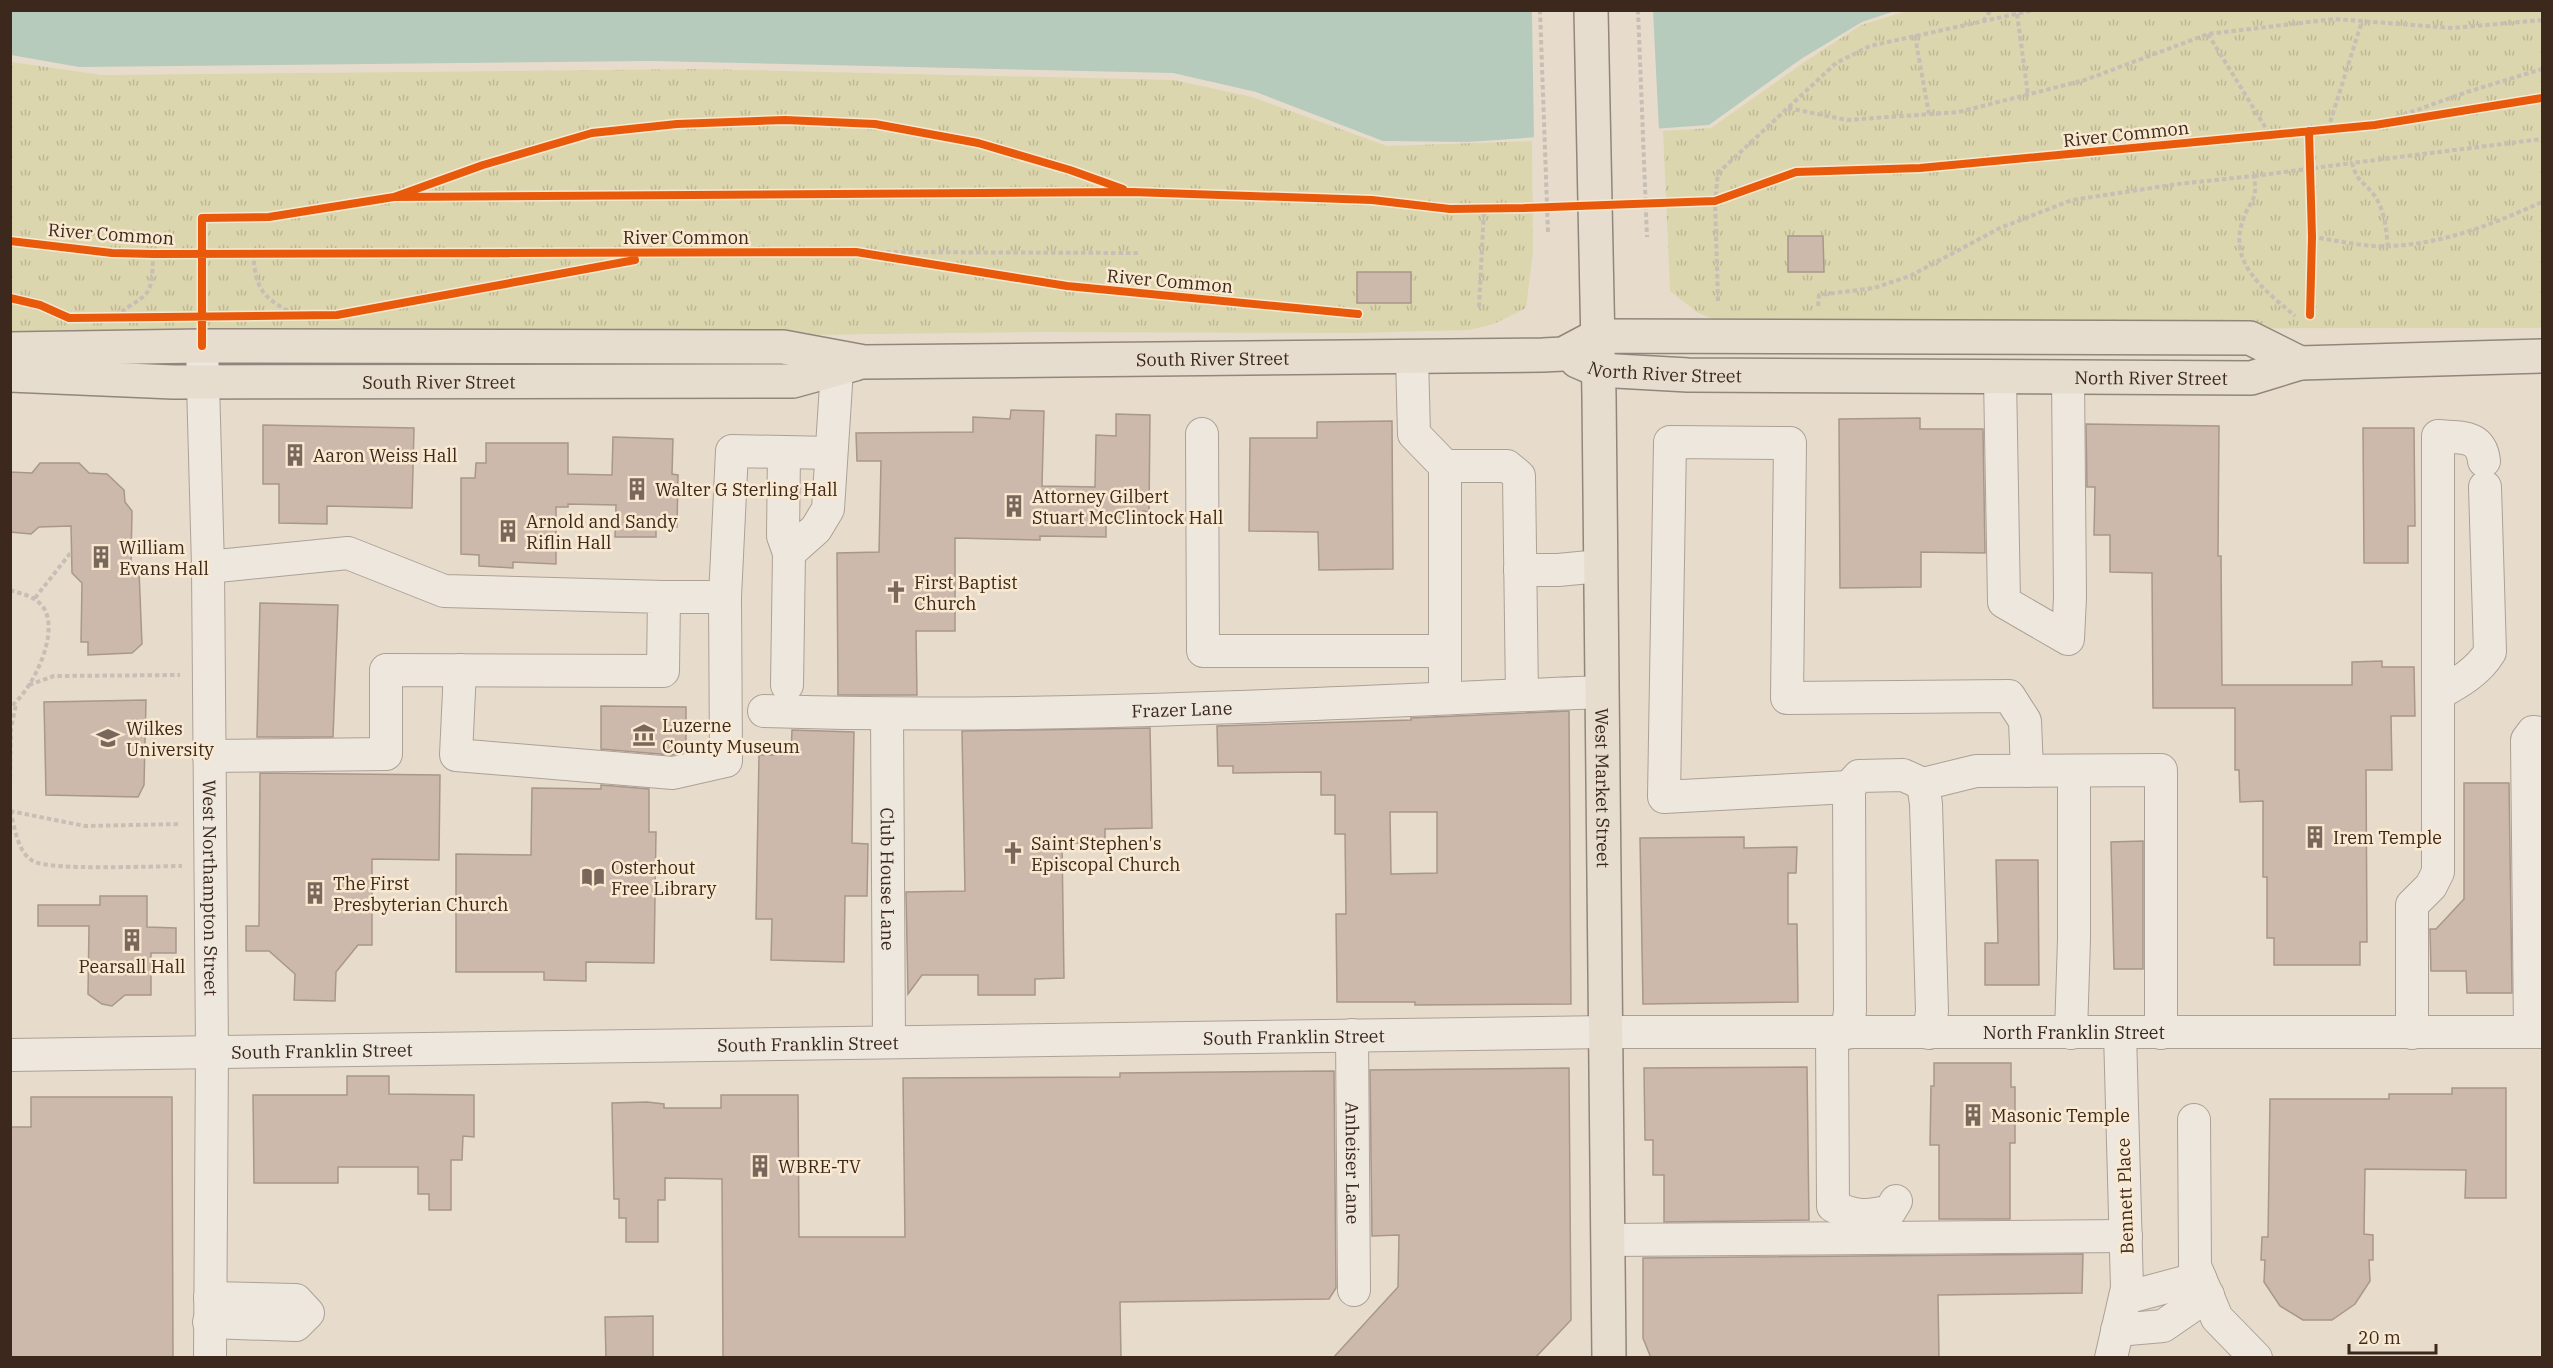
<svg xmlns="http://www.w3.org/2000/svg" width="2553" height="1368" viewBox="0 0 2553 1368" font-family="'IBM Plex Serif',serif">
  <style>
    .park { fill: url(#park-tufts) }
    .water { fill: #b7cbbd }
    .pier { fill: #e7dccc }
    .building { fill: #ccb9ac; stroke: #a8978b; stroke-width: 1.5; fill-rule: evenodd }
    .lines { fill: none; stroke-linecap: round; stroke-linejoin: round }
    .minor-casing { stroke: #aca195; stroke-width: 34 }
    .major-casing { stroke: #91867c; stroke-width: 36 }
    .path { stroke: #c7beb5; stroke-width: 4; stroke-dasharray: 4.5 3; stroke-linecap: butt }
    .minor { stroke: #eee7de; stroke-width: 32 }
    .major { stroke: #e6ddcf; stroke-width: 33 }
    .cycleway-casing { stroke: #f9e9d1; stroke-width: 11 }
    .cycleway { stroke: #e8590c; stroke-width: 8 }
    .labels { text-anchor: middle; dominant-baseline: central; stroke-width: 5; stroke-linejoin: round; paint-order: stroke }
    .street-label { font-size: 18px; fill: #3c281c; stroke: #f9e9d1 }
    .poi-label { font-size: 18px; fill: #3c281c; stroke: #f9e9d1; text-anchor: start }
  </style>
  <defs>
    <pattern id="park-tufts" width="24" height="20" patternUnits="userSpaceOnUse" patternTransform="scale(1.5)"><rect width="24" height="20" fill="#dbd6ad"/><path d="M3 7l-1-3M5 7V3M7 7l1-3M15 17l-1-3M17 17v-4M19 17l1-3" fill="none" stroke="#bdb894"/></pattern>
  </defs>
  <rect width="100%" height="100%" fill="#e7dccc"/>
  <path class="park" d="M1907 11H2542V328L1738 329 1698 313 1670 291 1663 131 1711 128 1803 63 1861 25Z
    M11 62 102 75 697 69 1174 80 1252 97 1387 146 1532 141 1533 252 1526 308 1494 324 1469 330 1353 333 1038 332 552 338 11 340Z"/>
  <path class="water" d="M10 11H1895L1862 22 1801 59 1709 125 1468 142 1383 141 1256 92 1173 73 651 61 79 67 11 55Z"/>
  <path class="pier" d="M1532 11H1653L1659 131 1534 140Z"/>
  <path class="building" d="M1788 236H1823L1824 272H1788Z
    M1357 272H1411V303H1357Z
    M1011 410 1044 411 1042 486 1095 487 1096 435 1116 436V414L1150 415 1149 512 1143 511V523L1106 522V537L1040 536V540L955 538V631H916L917 695H838L837 553 879 552 881 461H857L856 433 973 432V417L1010 419Z
    M1920 418V429H1983L1985 553 1921 552V587L1840 588 1839 419Z
    M1392 421 1393 569 1319 570 1318 532 1249 531 1250 438H1317V422Z
    M2086 424 2219 426 2218 556H2221L2222 685H2352V662L2382 661V667H2414L2415 716H2391L2392 770H2366L2367 942H2360V965H2274V938H2267V877H2263V801L2240 802 2239 770H2235V708H2153L2152 573 2110 572V535H2094L2095 487H2087Z
    M263 425 414 428 412 508 327 506V524L279 523V484H263Z
    M2363 428H2414L2415 526H2408V563H2364Z
    M613 437 673 439 672 474 678 475 677 527 656 525V537H615L616 505 568 504V507H556V564L513 562V568L479 566V555L461 554V478H475L476 463H486V443H568V474L612 475Z
    M40 463H79L89 473 107 474 124 490 125 502 132 511 131 563 139 571 142 644 132 653 88 655V642H81L82 583 72 573 71 526 39 527 31 534 10 532V472L32 473Z
    M260 603 338 605 333 737H257Z
    M146 700 144 785 138 797 46 795 44 702Z
    M601 706 686 707V752L672 755 601 749Z
    M1569 711 1571 1004 1415 1005V1002H1337L1336 914H1346L1345 834H1335V795H1321V772L1233 773V766H1218L1217 726 1411 720V718ZM1390 812H1437V873L1391 874Z
    M1150 728 1152 828 1105 829V843H1062L1064 978 1035 979V995H978V975H922L908 994 906 892 965 891 962 731Z
    M792 730 854 732 852 843 868 844 867 896H845L844 962 771 960 772 919H756L759 755H791Z
    M260 773 440 775 439 860 372 859V945H358L336 972 335 1001 294 1000 295 974 269 951H246V926H259Z
    M2464 783H2509L2512 993H2467L2466 971H2431L2430 929H2436L2464 899Z
    M601 785 649 789V832H656L654 963 586 962V981L544 980V972H456V854L531 855 532 788 601 789Z
    M1744 837V848L1797 847 1796 873H1788V924H1797L1798 1002 1643 1004 1640 838Z
    M2143 841V969H2114L2111 842Z
    M1996 860H2038L2039 985H1985V943H1998Z
    M100 896H147V927L176 928V953H151V995H125L112 1006 102 1004 88 994 89 926H38V905H100Z
    M1934 1063H2011V1087H2015V1143H2010V1219H1939V1145H1930L1931 1086H1934Z
    M1807 1067 1809 1220 1664 1222V1175H1653V1140H1645L1644 1068Z
    M1569 1068 1571 1320 1535 1358H1333L1398 1287 1399 1235 1372 1236 1370 1070Z
    M1334 1071 1336 1288 1329 1299 1120 1302 1121 1358H723L722 1179 665 1178V1200H658V1242H626V1218H619V1199H614L612 1103 647 1102 664 1104V1108H721V1095H798L799 1237H905L903 1078 1120 1077V1073Z
    M347 1076H389V1094L474 1095V1137L463 1136 462 1160H451V1210H429V1194H418V1167H338V1183H254L253 1095H347Z
    M2452 1088H2506V1198H2465L2466 1170 2365 1169 2364 1234 2373 1235V1260H2369L2370 1281 2355 1304 2332 1320H2303L2280 1306 2264 1282 2265 1260H2261L2262 1237H2268L2270 1099H2389V1094H2452Z
    M31 1097H172L173 1358H10V1127H31Z
    M2083 1254 2082 1293 1938 1295 1939 1358H1651L1643 1338V1258Z
    M653 1316V1358H606L605 1317Z"/>
  <g class="lines">
    <g class="minor-casing">
      <g id="minor">
        <path id="s1" d="M202 346 208 567 212 1052 210 1358"/>
        <path d="M1412 357 1414 434 1445 466V698"/>
        <path d="M2000 377 2004 602 2068 639 2070 597 2068 377"/>
        <path d="M1202 434 1203 651H1445"/>
        <path d="M784 453 783 536 789 553 816 529 828 509 837 369"/>
        <path d="M1445 466H1507L1519 476 1522 695"/>
        <path d="M208 567 348 553 444 591 664 597 663 671 386 670V754L209 756"/>
        <path d="M1520 570H1558L1600 566"/>
        <path d="M664 597H725L732 451 831 453"/>
        <path d="M460 670 456 755 673 773 726 761 725 597"/>
        <path d="M787 685 789 553"/>
        <path d="M2438 694C2458 683 2478 672 2490 652L2485 487"/>
        <path id="s2" d="M764 711C1043 720 1323 703 1601 692"/>
        <path id="s3" d="M887 715 889 1042"/>
        <path d="M1923 784 1976 771 2161 770V1033"/>
        <path d="M1849 787 1664 797 1670 442 1790 443 1787 698 2009 696 2025 721 2027 771"/>
        <path d="M2530 1032 2527 740 2533 732 2542 733"/>
        <path d="M1832 1033 1833 1206C1854 1217 1868 1217 1890 1211L1896 1201"/>
        <path d="M1847 1033 1850 1011 1849 787 1859 776 1903 775 1923 784 1926 804 1932 1011 1929 1033"/>
        <path d="M2071 1033 2074 939V771"/>
        <path d="M2412 1033V905L2431 886 2438 872V436C2460 438 2481 434 2484 461"/>
        <path id="s4" d="M1352 1035 1354 1290"/>
        <path id="s5" d="M10 1055 1606 1032H2542"/>
        <path d="M2194 1120 2195 1266 2217 1318 2256 1358"/>
        <path d="M1608 1240 2126 1236"/>
        <path d="M2125 1298 2200 1278"/>
        <path d="M209 1322 296 1325 308 1313 296 1300 210 1298"/>
        <path d="M2117 1330 2163 1326 2208 1295"/>
        <path d="M2111 1358 2127 1288 2120 1033"/>
      </g>
    </g>
    <g class="major-casing">
      <g id="major">
        <path id="s6" d="M1591 10 1599 396 1609 1358"/>
        <path id="s7" d="M10 349 202 346 783 347 864 362 1543 355 1563 354 1597 336 2250 338 2300 363"/>
        <path id="s8" d="M1577 361 1598 370 1688 375 2251 378 2300 363 2542 356"/>
        <path id="s9" d="M10 375 173 382 793 381 855 364"/>
      </g>
    </g>
    <path class="path" d="M1540 10 1548 233
      M1638 10 1647 237
      M2017 14 2028 95
      M1983 21 1991 10
      M2208 34 2270 135
      M1915 36 1929 114
      M1788 108 1847 120 1959 112 2085 80 2208 34 2334 19 2453 28 2542 20
      M2375 125 2467 92 2542 69
      M2328 129 2362 21
      M2254 176 2352 163
      M2312 237C2337 240 2366 248 2391 246 2443 244 2496 223 2542 202
      M2388 247C2386 229 2385 210 2374 195 2363 180 2358 184 2352 163L2542 139
      M856 252 1138 253
      M253 253C256 289 261 297 294 314
      M1718 301 1715 201 1718 173 1836 63 1870 46 2034 10
      M1818 306 1819 295 1874 288 1910 276 2000 228 2072 200 2178 184 2254 176C2258 204 2250 198 2243 220 2227 264 2267 292 2295 316
      M1479 307 1484 209
      M115 316C150 291 152 300 153 254
      M10 590C22 594 35 596 43 607 61 632 32 691 10 707
      M35 598 72 551
      M29 685 54 676 180 675
      M10 785 11 729 16 704
      M10 811C15 827 17 852 33 861 49 871 156 866 182 866
      M10 811 85 826 181 824"/>
    <use href="#minor" class="minor"/>
    <use href="#major" class="major"/>
    <g class="cycleway-casing">
      <path id="cycleway" d="M2309 131 2312 237 2310 315
        M394 197 1132 192 1372 200 1450 209 1524 208 1715 201 1796 172 1920 168 2270 135 2375 125 2542 98
        M10 241 112 253 153 254 856 252 1067 286 1358 314
        M10 298 40 305 69 318 337 315 635 260
        M202 346V218L269 217 394 197 483 165 592 133 677 124 785 120 875 124 978 143 1070 170 1123 189"/>
    </g>
    <use href="#cycleway" class="cycleway"/>
  </g>
  <defs>
    <g id="building-bare" transform="scale(1.8)"><path d="M-4-6H4V6H1V3H-1V6H-4ZM-2.5-4.3h1.7v1.8h-1.7ZM.8-4.3h1.7v1.8H.8ZM-2.5-1h1.7V.8h-1.7ZM.8-1h1.7V.8H.8Z" fill="#78675a" stroke="#f9e9d1" stroke-width="2.5" paint-order="stroke"/></g>
    <g id="church-bare" transform="scale(1.8)"><path d="M-1.2-6h2.4v3.5h3.3v2.4h-3.3V6h-2.4V-.1h-3.3v-2.4h3.3Z" fill="#78675a" stroke="#f9e9d1" stroke-width="2.5" paint-order="stroke"/></g>
    <g id="museum-bare" transform="scale(1.8)"><path d="M0-6L6-3V-2H-6V-3ZM-5-1h2V3h-2ZM-1-1h2V3h-2ZM3-1h2V3H3ZM-6 4H6V6H-6Z" fill="#78675a" stroke="#f9e9d1" stroke-width="2.5" paint-order="stroke"/></g>
    <g id="university-bare" transform="scale(1.8)"><path d="M0-5L7-2L0 1L-7-2ZM-4 1L0 2.5L4 1V4Q0 6-4 4Z" fill="#78675a" stroke="#f9e9d1" stroke-width="2.5" paint-order="stroke"/></g>
    <g id="library-bare" transform="scale(1.8)"><path d="M-6-4Q-3-5.5-.7-3.5V5Q-3 3-6 4ZM6-4Q3-5.5 .7-3.5V5Q3 3 6 4Z" fill="#78675a" stroke="#f9e9d1" stroke-width="2.5" paint-order="stroke"/></g>
  </defs>
  <g fill-rule="evenodd">
    <use href="#building-bare" x="295" y="455"/>
    <use href="#building-bare" x="637" y="489"/>
    <use href="#building-bare" x="1014" y="506"/>
    <use href="#building-bare" x="508" y="531"/>
    <use href="#building-bare" x="101" y="557"/>
    <use href="#church-bare" x="896" y="592"/>
    <use href="#museum-bare" x="644" y="735"/>
    <use href="#university-bare" x="108" y="738"/>
    <use href="#building-bare" x="2315" y="837"/>
    <use href="#church-bare" x="1013" y="853"/>
    <use href="#library-bare" x="593" y="877"/>
    <use href="#building-bare" x="315" y="893"/>
    <use href="#building-bare" x="132" y="940"/>
    <use href="#building-bare" x="1973" y="1115"/>
    <use href="#building-bare" x="760" y="1166"/>
  </g>
  <g class="labels">
    <g class="street-label">
      <text transform="translate(2126 134) rotate(-6)">River Common</text>
      <text transform="translate(111 234) rotate(4)">River Common</text>
      <text x="686" y="237">River Common</text>
      <text transform="translate(1170 281) rotate(5)">River Common</text>
      <text stroke="none"><textPath href="#s7" startOffset="1204">South River Street</textPath></text>
      <text stroke="none"><textPath href="#s8" startOffset="90">North River Street</textPath></text>
      <text stroke="none"><textPath href="#s8" startOffset="576">North River Street</textPath></text>
      <text stroke="none"><textPath href="#s9" startOffset="429">South River Street</textPath></text>
      <text stroke="none"><textPath href="#s2" startOffset="418">Frazer Lane</textPath></text>
      <text stroke="none"><textPath href="#s6" startOffset="778">West Market Street</textPath></text>
      <text stroke="none"><textPath href="#s3" startOffset="164">Club House Lane</textPath></text>
      <text stroke="none"><textPath href="#s1" startOffset="542">West Northampton Street</textPath></text>
      <text stroke="none"><textPath href="#s5" startOffset="2064">North Franklin Street</textPath></text>
      <text stroke="none"><textPath href="#s5" startOffset="1284">South Franklin Street</textPath></text>
      <text stroke="none"><textPath href="#s5" startOffset="798">South Franklin Street</textPath></text>
      <text stroke="none"><textPath href="#s5" startOffset="312">South Franklin Street</textPath></text>
      <text stroke="none"><textPath href="#s4" startOffset="128">Anheiser Lane</textPath></text>
      <text transform="translate(2125 1196) rotate(-92)">Bennett Place</text>
    </g>
    <g class="poi-label">
      <text x="313" y="455">Aaron Weiss Hall</text>
      <text x="655" y="489">Walter G Sterling Hall</text>
      <text x="1032" y="496">Attorney Gilbert<tspan x="1032" dy="21">Stuart McClintock Hall</tspan></text>
      <text x="526" y="521">Arnold and Sandy<tspan x="526" dy="21">Riflin Hall</tspan></text>
      <text x="119" y="547">William<tspan x="119" dy="21">Evans Hall</tspan></text>
      <text x="914" y="582">First Baptist<tspan x="914" dy="21">Church</tspan></text>
      <text x="662" y="725">Luzerne<tspan x="662" dy="21">County Museum</tspan></text>
      <text x="126" y="728">Wilkes<tspan x="126" dy="21">University</tspan></text>
      <text x="2333" y="837">Irem Temple</text>
      <text x="1031" y="843">Saint Stephen's<tspan x="1031" dy="21">Episcopal Church</tspan></text>
      <text x="611" y="867">Osterhout<tspan x="611" dy="21">Free Library</tspan></text>
      <text x="333" y="883">The First<tspan x="333" dy="21">Presbyterian Church</tspan></text>
      <text x="132" y="966" text-anchor="middle">Pearsall Hall</text>
      <text x="1991" y="1115">Masonic Temple</text>
      <text x="778" y="1166">WBRE-TV</text>
    </g>
  </g>
  <rect width="2553" height="1368" fill="none" stroke="#3c281c" stroke-width="24"/>
  <path d="M2349 1344v9h87v-9" fill="none" stroke="#3c281c" stroke-width="3"/>
  <text x="2358" y="1344" font-size="18" fill="#3c281c" stroke="#f9e9d1" stroke-width="4.5" paint-order="stroke">20 m</text>
</svg>
